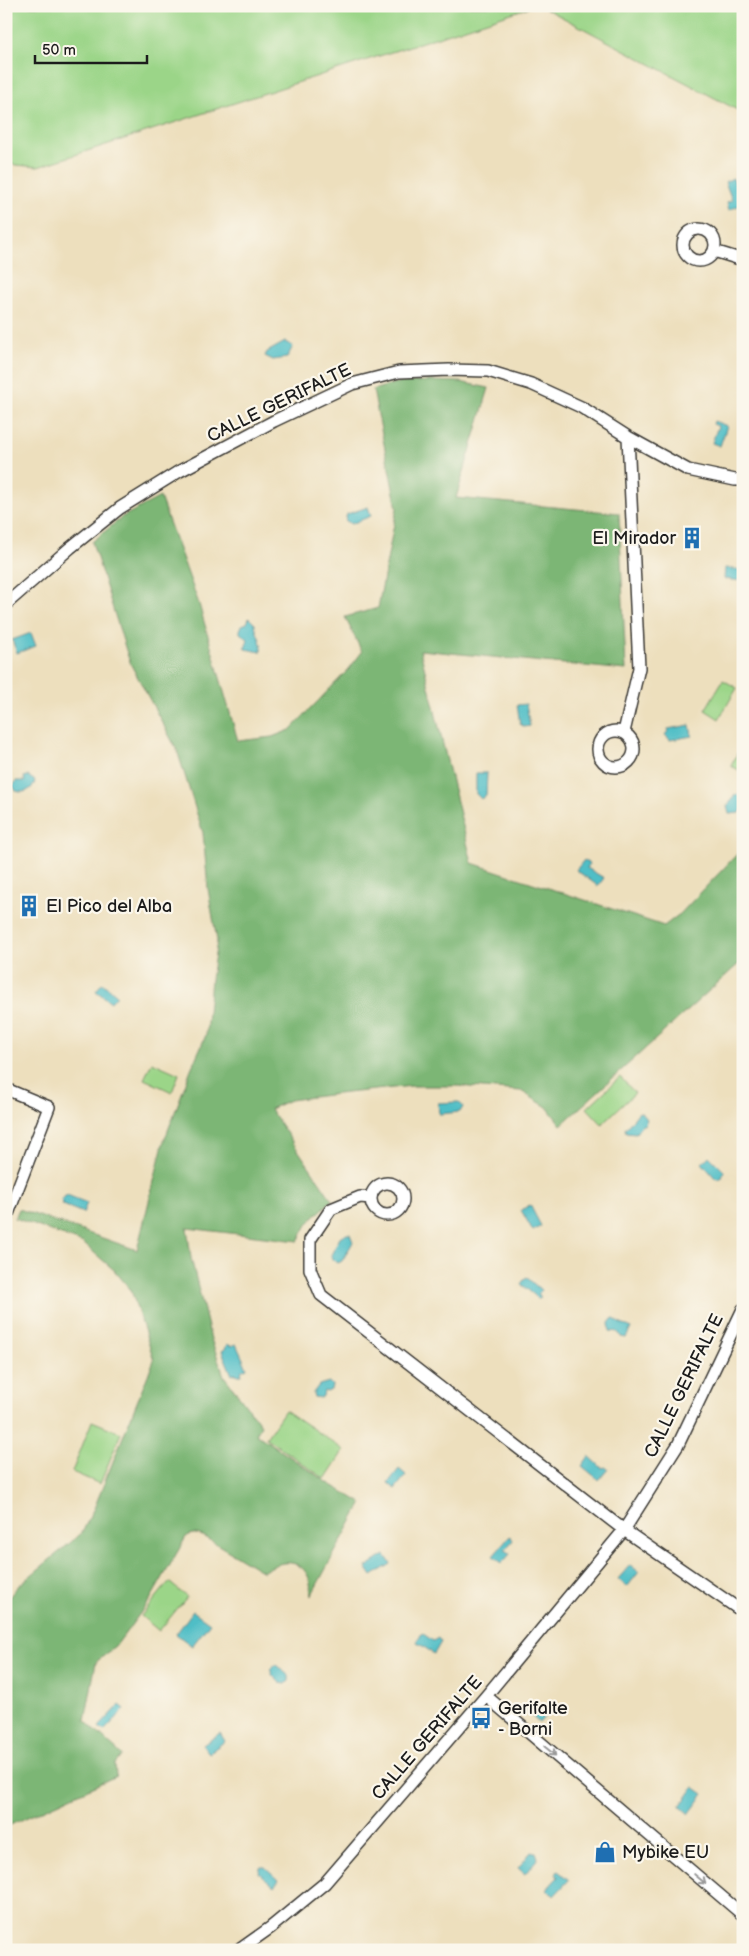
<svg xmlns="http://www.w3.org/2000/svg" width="749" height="1956" viewBox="0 0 749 1956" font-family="'Balsamiq Sans',sans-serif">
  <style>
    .green { fill: #9bd588; stroke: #5c7852 }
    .forest { fill: #7cb674; stroke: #4c6948 }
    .water { fill: #50bec6; stroke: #366d71 }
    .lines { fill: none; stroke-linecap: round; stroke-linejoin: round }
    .street-casing { stroke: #3b3934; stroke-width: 14 }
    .street { stroke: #fff; stroke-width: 11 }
    .oneway { stroke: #999 }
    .labels { text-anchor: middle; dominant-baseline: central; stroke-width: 4.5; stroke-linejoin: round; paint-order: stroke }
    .street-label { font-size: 18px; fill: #1c1c1c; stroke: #fbf7ec }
    .poi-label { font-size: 18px; fill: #1c1c1c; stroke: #fbf7ec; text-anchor: start }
  </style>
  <rect width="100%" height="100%" fill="#fbf7ec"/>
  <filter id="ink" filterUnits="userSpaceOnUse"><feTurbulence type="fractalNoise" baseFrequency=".02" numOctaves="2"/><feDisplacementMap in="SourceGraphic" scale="10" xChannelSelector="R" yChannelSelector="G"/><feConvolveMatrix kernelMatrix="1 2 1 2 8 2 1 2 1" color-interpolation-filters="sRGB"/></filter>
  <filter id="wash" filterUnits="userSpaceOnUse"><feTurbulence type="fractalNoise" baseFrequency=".0096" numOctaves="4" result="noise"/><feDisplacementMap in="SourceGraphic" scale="20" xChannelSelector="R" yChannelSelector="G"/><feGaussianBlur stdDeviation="1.12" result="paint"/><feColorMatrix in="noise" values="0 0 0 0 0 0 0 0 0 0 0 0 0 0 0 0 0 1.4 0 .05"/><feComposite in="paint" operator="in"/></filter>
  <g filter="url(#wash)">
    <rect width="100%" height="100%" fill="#eddfbd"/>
    <path class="green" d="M6 6H533L38 167 6 164Z
      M541 6H743V113Z
      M723 680 737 688 719 719 705 710Z
      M741 746 743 747V772L731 766Z
      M152 1062 179 1074 172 1092 144 1079Z
      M620 1077 635 1093 602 1124 587 1108Z
      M285 1410 344 1450 325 1479 266 1438Z
      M92 1421 121 1433 100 1484 72 1472Z
      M169 1582 187 1597 159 1631 141 1616Z"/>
    <path class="forest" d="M430 381 460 382 489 388 456 498 619 513 626 670 420 650 472 863 664 926 681 913 743 848V960L561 1125 547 1107 521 1091 458 1086H412L328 1095 290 1100 270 1109 332 1200 308 1223 298 1241 187 1228 191 1258 211 1339 224 1376 261 1425 256 1434 330 1484 362 1503 311 1596C310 1590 311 1582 308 1576 298 1556 276 1562 263 1572L205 1537C198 1534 193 1532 186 1537L150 1600 115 1647 96 1662 85 1721 122 1755 115 1764 116 1776 6 1827V1601L18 1586 82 1533 95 1506 154 1360 131 1290 114 1270 83 1243 15 1218 19 1209 137 1250 163 1144 191 1069 206 1035 211 979 217 941 208 889 203 833 177 750 130 663 92 542 122 517 160 497 199 604 238 741 272 737 290 730 349 669 362 652 345 617 378 608 397 508 373 390 395 383Z"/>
    <path class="water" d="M733 178 743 204 729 210 727 202 732 200 725 182Z
      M285 342 293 346 287 358 273 360 265 356 267 352Z
      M714 421 727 426 720 446 712 443 718 426 713 424Z
      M368 507 371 516 351 524 345 520 347 514Z
      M725 568 743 570V581L724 579Z
      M249 618 255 624C256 634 263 641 261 652L245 649 248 639 240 633V630L242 625 247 623Z
      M31 633 36 646 17 653 12 640Z
      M526 704 530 726 525 727 520 724 517 705Z
      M690 725 692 736 670 740 665 735 668 731V729Z
      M476 773H487L486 795 481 799 476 794Z
      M28 776 35 781C33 790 24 794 16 791L13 786 16 781H25L24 777Z
      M739 794 743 795V808L740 813 729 814 727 806 733 799 734 796Z
      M584 860 589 864 587 868 604 878 598 886 576 870Z
      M102 983 117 995 111 1002 96 991Z
      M459 1102 463 1107 460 1112 439 1114 438 1103Z
      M639 1112 642 1113 647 1119 645 1124 641 1126 636 1133 626 1132 625 1129Z
      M709 1156 724 1171 722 1178 716 1179 702 1163Z
      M67 1195 87 1203 83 1213 63 1205 61 1199Z
      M530 1205 541 1226 533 1231 521 1210Z
      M347 1234H350L353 1242 342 1261 338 1263 332 1259 331 1255 341 1236Z
      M526 1277 541 1290 538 1294 541 1297 539 1299 521 1284Z
      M613 1318 621 1324 630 1327 631 1328 626 1338 621 1337 618 1332 610 1331 609 1323Z
      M227 1344 231 1346 236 1344 247 1368 242 1370 241 1375H237L236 1373 232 1375 222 1351 225 1349Z
      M329 1382 332 1385 331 1390 327 1392 324 1391 323 1396 320 1398 314 1397 313 1393 319 1385Z
      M589 1456 602 1468 605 1467 608 1469 599 1480 582 1466Z
      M399 1469 406 1475 395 1489 388 1483Z
      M510 1536 513 1540 505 1550 510 1554 502 1563 493 1556Z
      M385 1555 391 1564 372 1576 366 1567Z
      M630 1565 639 1572 627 1587 618 1579Z
      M193 1611 210 1623 192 1646 176 1634Z
      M422 1633 433 1641 438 1638 441 1642 434 1654 417 1642Z
      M276 1665 289 1676V1681L286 1684 280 1683 273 1676 270 1669 273 1666Z
      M530 1703 545 1716 539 1723 524 1709Z
      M120 1705 125 1709 104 1731 99 1727Z
      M220 1733 225 1741 209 1753 203 1745Z
      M694 1787 704 1794 689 1814 680 1806Z
      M531 1852H536L538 1858 525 1874 518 1868Z
      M262 1867H265L279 1880 274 1886 259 1873 260 1868Z
      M558 1871 569 1880 554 1896 547 1889 558 1877 556 1874Z"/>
  </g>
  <g filter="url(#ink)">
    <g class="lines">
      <g class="street-casing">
        <path id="street" d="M683 245a16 16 0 1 1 32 0a16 16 0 1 1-32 0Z
          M714 251 743 260
          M6 604 70 548 120 508 178 472 274 421 352 384 399 372 449 370 488 371 531 384 581 407 628 437 688 470 735 480H743
          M598 749a18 18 0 1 1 36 0a18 18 0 1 1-36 0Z
          M624 732 639 668 628 437
          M6 1089 49 1107 6 1219
          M371 1199a16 16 0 1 1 32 0a16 16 0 1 1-32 0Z
          M371 1198 360 1197 331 1209 310 1240V1269L321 1295 624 1530 743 1612
          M486 1696 743 1915
          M239 1950 270 1928 325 1883 486 1696 624 1530 678 1445 743 1309"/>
      </g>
      <use href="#street" class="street"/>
    </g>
    <defs><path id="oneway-shaft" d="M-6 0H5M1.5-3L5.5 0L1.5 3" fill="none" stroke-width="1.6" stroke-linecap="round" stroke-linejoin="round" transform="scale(1.25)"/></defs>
    <g class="oneway">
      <use href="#oneway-shaft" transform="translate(550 1751) rotate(40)"/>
      <use href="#oneway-shaft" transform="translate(700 1879) rotate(40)"/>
    </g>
  </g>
  <defs>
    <g id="building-bare" transform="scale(1.725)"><path d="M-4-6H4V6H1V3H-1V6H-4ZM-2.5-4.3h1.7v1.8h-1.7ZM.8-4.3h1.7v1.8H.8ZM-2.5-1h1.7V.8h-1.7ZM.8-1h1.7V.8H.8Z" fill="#1f6fb2" stroke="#fbf7ec" stroke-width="2.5" paint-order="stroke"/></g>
    <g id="bus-bare" transform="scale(1.725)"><path d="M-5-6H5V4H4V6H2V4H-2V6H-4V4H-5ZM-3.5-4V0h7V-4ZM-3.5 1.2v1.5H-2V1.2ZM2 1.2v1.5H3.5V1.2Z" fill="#1f6fb2" stroke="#fbf7ec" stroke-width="2.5" paint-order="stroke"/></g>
    <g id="shop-bare" transform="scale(1.725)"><path d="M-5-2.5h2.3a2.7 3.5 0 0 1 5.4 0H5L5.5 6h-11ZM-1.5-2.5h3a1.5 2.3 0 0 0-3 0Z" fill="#1f6fb2" stroke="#fbf7ec" stroke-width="2.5" paint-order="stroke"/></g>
  </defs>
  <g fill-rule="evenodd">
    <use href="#building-bare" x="692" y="538"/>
    <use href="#building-bare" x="29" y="906"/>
    <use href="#bus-bare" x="481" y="1718"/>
    <use href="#shop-bare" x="605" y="1852"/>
  </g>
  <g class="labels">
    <g class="street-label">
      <text transform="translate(279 403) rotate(-26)">CALLE GERIFALTE</text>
      <text transform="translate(684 1386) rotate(-64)">CALLE GERIFALTE</text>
      <text transform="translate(427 1738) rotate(-49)">CALLE GERIFALTE</text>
    </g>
    <g class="poi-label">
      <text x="676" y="538" text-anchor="end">El Mirador</text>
      <text x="46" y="906">El Pico del Alba</text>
      <text x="498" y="1708">Gerifalte<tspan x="498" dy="21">- Borni</tspan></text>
      <text x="622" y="1852">Mybike EU</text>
    </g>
  </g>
  <rect width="749" height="1956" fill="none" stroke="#fbf7ec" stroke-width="25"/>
  <path d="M35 55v8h112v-8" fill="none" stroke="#1c1c1c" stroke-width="2.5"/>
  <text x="42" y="55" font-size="15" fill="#1c1c1c" stroke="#fbf7ec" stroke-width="4" paint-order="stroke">50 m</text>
</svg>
